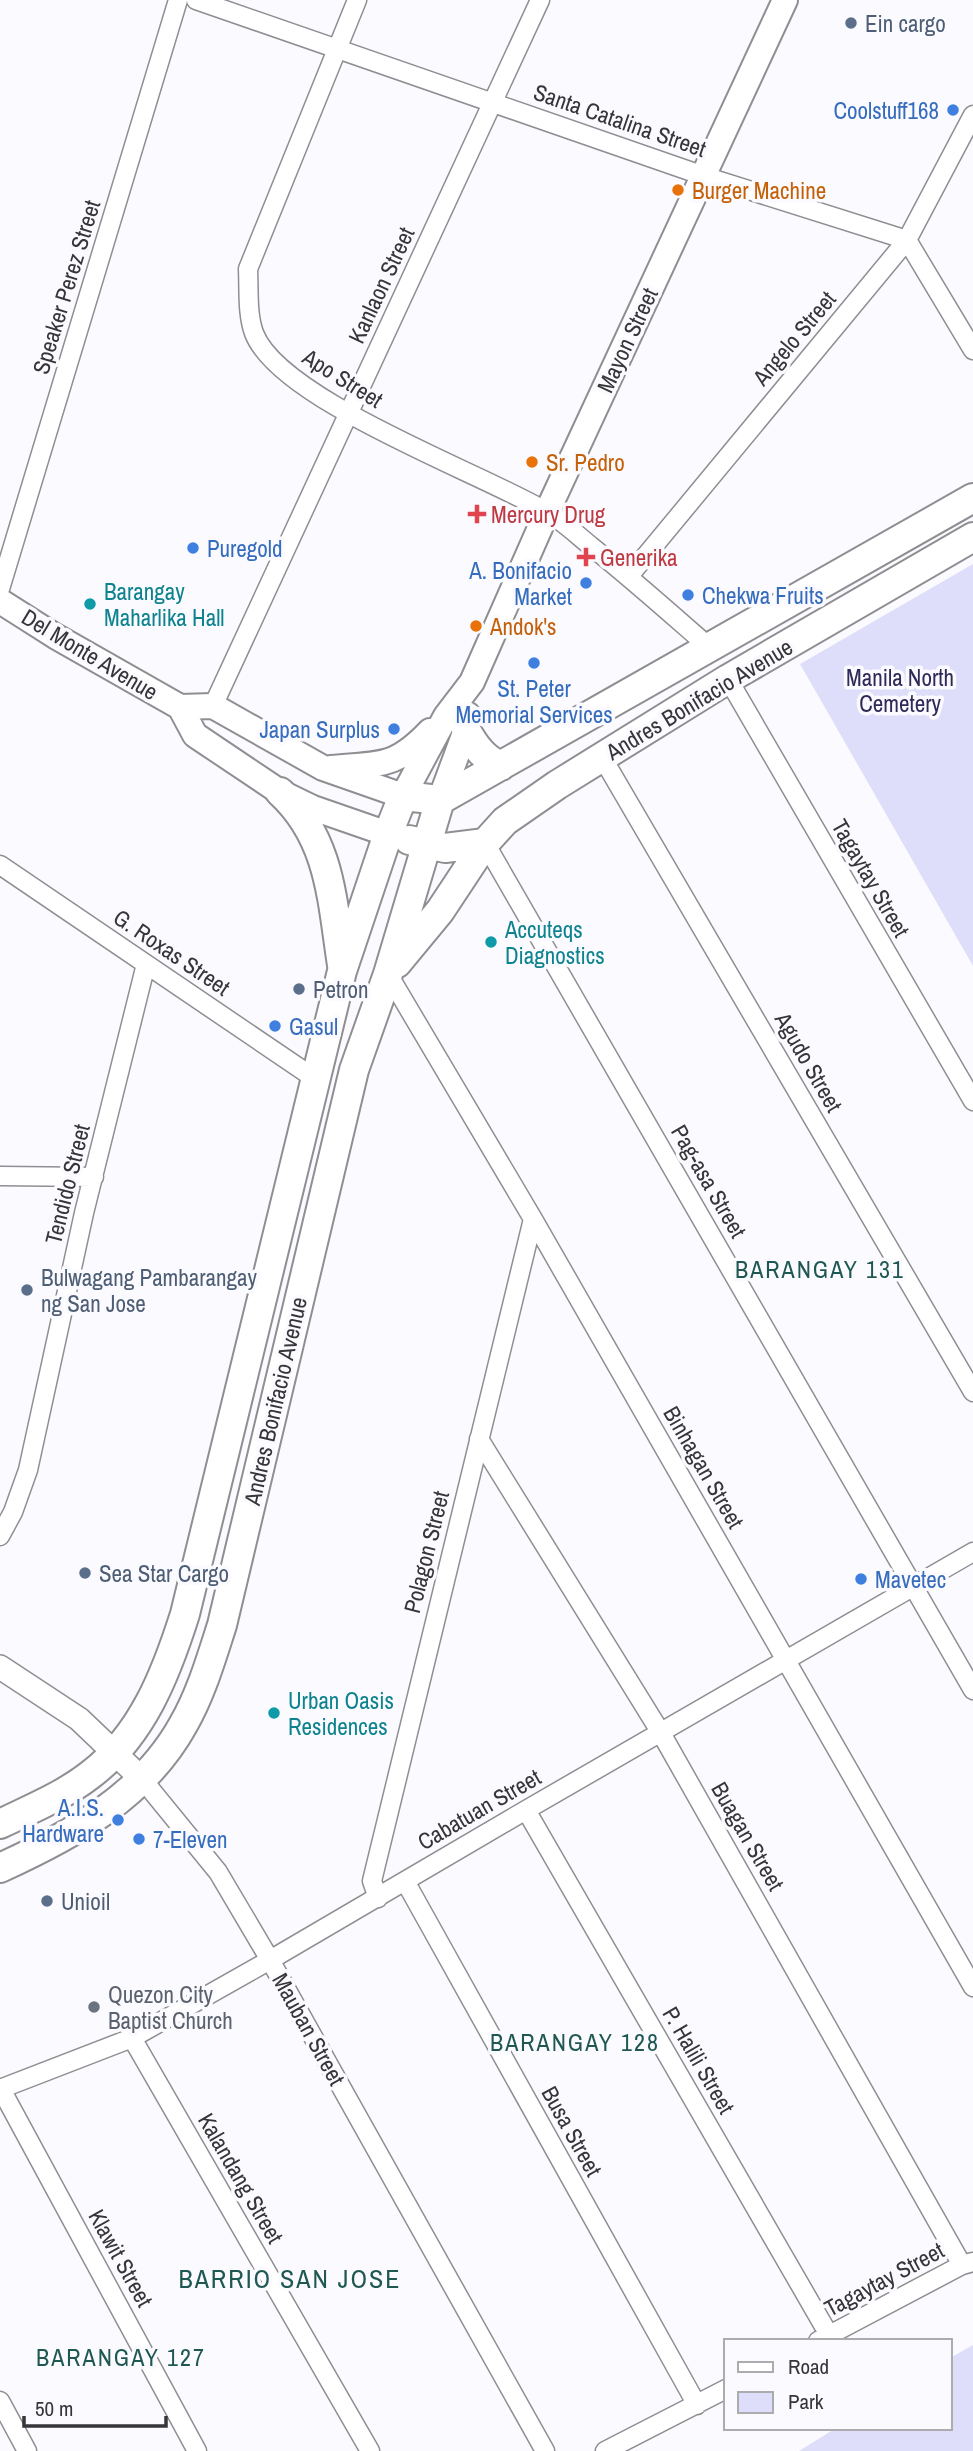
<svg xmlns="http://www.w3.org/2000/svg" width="973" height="2451" viewBox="0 0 973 2451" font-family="'Archivo Narrow',sans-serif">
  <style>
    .green { fill: #dedefa }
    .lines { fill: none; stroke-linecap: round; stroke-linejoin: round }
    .minor-casing { stroke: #8f8f93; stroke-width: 21 }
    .tertiary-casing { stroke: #8f8f93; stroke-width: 26 }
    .secondary-casing { stroke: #8f8f93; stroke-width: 28 }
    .primary-casing { stroke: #8f8f93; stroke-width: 32 }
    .minor { stroke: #fff; stroke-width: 18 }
    .tertiary { stroke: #fff; stroke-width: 23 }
    .secondary { stroke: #fff; stroke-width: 24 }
    .primary { stroke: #fff; stroke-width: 28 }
    .service-dot { fill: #5c6f8a; stroke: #fbfbff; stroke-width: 2.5 }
    .shop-dot { fill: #3f7fe0; stroke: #fbfbff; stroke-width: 2.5 }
    .food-dot { fill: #e8710a; stroke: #fbfbff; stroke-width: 2.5 }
    .health-dot { fill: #e0444e; stroke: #fbfbff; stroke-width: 2.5 }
    .culture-dot { fill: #0f9aa8; stroke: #fbfbff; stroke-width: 2.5 }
    .worship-dot { fill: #6b7280; stroke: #fbfbff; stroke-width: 2.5 }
    .labels { text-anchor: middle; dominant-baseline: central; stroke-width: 7; stroke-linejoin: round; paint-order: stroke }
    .service-label { font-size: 23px; fill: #4e5e75; stroke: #fbfbff; text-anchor: start }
    .shop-label { font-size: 23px; fill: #366cbe; stroke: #fbfbff; text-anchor: start }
    .street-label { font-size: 23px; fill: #363638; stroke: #fbfbff }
    .food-label { font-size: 23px; fill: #c56008; stroke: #fbfbff; text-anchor: start }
    .health-label { font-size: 23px; fill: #be3a42; stroke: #fbfbff; text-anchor: start }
    .culture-label { font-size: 23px; fill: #0d838f; stroke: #fbfbff; text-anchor: start }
    .park-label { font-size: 23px; fill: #2f2958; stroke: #fbfbff }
    .worship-label { font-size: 23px; fill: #5b616d; stroke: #fbfbff; text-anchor: start }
    .neighbourhood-label { font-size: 24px; letter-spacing: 2px; fill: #1f5852; stroke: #fbfbff }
    .quarter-label { font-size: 26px; letter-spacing: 2px; fill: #1f5852; stroke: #fbfbff }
  </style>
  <rect width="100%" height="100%" fill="#fbfbff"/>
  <path class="green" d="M973 564V966L800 664Z
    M973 2345V2451H799L836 2428H950V2358Z"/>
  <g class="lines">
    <g class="minor-casing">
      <path id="minor" d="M196 0 704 176 907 240 973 350
        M357 0 248 269C249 289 247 314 254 333 279 400 481 473 545 511 562 520 577 535 592 547 632 579 670 613 709 647
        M629 576 907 240 973 115
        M0 589 178 0
        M728 679 973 1101
        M213 706 540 0
        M602 757 973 1392
        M485 843 973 1690
        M0 865 317 1080
        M388 974 533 1219 973 1987
        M0 1176 94 1177
        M479 1439 661 1733 962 2265
        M0 1536 13 1512 28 1470 84 1213 146 964
        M143 1780 218 1872 270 1960 545 2451
        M526 1810 829 2335
        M405 1881 697 2405
        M378 1898 372 1881 533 1219
        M132 2038 370 2451
        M0 2089 132 2038 270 1960 526 1810 973 1552
        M1 2089 197 2451
        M818 2341 962 2265 973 2262
        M0 2401 27 2451
        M605 2451 726 2389"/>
    </g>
    <g class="tertiary-casing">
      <path id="tertiary" d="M0 1667 79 1719 143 1780"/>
    </g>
    <g class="secondary-casing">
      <path id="secondary" d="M0 601 55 636 180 707 195 735 280 792 313 808 388 834
        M180 707 213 706 323 768 403 796 446 716 472 682 547 512 785 0
        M331 768C380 763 394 769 430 731
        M440 800 466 730 468 715"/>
    </g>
    <g class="primary-casing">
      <path id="primary" d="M466 730C475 746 484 759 501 766
        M280 792C331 839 332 901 342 965
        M409 840 445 848 485 843
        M397 963 440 911 485 843 505 821 557 785 728 679 973 537
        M0 1824C31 1809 63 1796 90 1775 142 1736 166 1674 185 1614L342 971 388 834 403 796 440 800 973 498
        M0 1868C72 1835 143 1797 183 1725 201 1694 211 1659 222 1625L354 1070 388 974 440 800"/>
    </g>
    <use href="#minor" class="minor"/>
    <use href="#tertiary" class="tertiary"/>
    <use href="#secondary" class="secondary"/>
    <use href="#primary" class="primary"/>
  </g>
  <g class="service-dot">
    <circle cx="851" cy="23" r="7"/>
    <circle cx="299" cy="989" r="7"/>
    <circle cx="27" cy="1290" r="7"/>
    <circle cx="85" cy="1573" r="7"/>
    <circle cx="47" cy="1901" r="7"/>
  </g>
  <g class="shop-dot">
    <circle cx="953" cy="110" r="7"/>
    <circle cx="193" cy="548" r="7"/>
    <circle cx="586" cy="583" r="7"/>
    <circle cx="688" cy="595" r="7"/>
    <circle cx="534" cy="663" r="7"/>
    <circle cx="394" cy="729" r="7"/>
    <circle cx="275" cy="1026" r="7"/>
    <circle cx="861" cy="1579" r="7"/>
    <circle cx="118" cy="1820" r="7"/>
    <circle cx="139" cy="1839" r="7"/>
  </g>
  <g class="food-dot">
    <circle cx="678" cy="190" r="7"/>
    <circle cx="532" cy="462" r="7"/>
    <circle cx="476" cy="626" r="7"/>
  </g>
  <g class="health-dot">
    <path d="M473.5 503.5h7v7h7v7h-7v7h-7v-7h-7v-7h7z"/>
    <path d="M582.5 546.5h7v7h7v7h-7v7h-7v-7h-7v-7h7z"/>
  </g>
  <g class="culture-dot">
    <circle cx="90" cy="604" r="7"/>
    <circle cx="491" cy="942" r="7"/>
    <circle cx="274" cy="1713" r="7"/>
  </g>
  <circle class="worship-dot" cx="94" cy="2007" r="7"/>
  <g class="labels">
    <g class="service-label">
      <text x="865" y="23">Ein cargo</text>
      <text x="313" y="989">Petron</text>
      <text x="41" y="1277">Bulwagang Pambarangay<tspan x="41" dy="26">ng San Jose</tspan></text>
      <text x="99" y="1573">Sea Star Cargo</text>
      <text x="61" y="1901">Unioil</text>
    </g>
    <g class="shop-label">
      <text x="939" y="110" text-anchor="end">Coolstuff168</text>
      <text x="207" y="548">Puregold</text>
      <text x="572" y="570" text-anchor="end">A. Bonifacio<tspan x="572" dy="26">Market</tspan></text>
      <text x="702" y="595">Chekwa Fruits</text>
      <text x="534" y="688" text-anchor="middle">St. Peter<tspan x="534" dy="26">Memorial Services</tspan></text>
      <text x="380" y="729" text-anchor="end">Japan Surplus</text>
      <text x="289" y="1026">Gasul</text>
      <text x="875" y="1579">Mavetec</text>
      <text x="104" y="1807" text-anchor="end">A.I.S.<tspan x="104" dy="26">Hardware</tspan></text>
      <text x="153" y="1839">7-Eleven</text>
    </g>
    <g class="street-label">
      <text transform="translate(620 120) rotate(19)">Santa Catalina Street</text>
      <text transform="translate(381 285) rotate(-65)">Kanlaon Street</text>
      <text transform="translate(66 287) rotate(-73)">Speaker Perez Street</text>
      <text transform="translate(794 338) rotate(-50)">Angelo Street</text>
      <text transform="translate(627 340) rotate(-65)">Mayon Street</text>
      <text transform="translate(343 378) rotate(32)">Apo Street</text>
      <text transform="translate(90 654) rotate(31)">Del Monte Avenue</text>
      <text transform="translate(699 699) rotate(-31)">Andres Bonifacio Avenue</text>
      <text transform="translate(871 878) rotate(60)">Tagaytay Street</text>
      <text transform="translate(172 952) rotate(34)">G. Roxas Street</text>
      <text transform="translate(809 1062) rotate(60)">Agudo Street</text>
      <text transform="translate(709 1181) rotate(60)">Pag-asa Street</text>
      <text transform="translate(67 1184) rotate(-76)">Tendido Street</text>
      <text transform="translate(275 1401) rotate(-77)">Andres Bonifacio Avenue</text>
      <text transform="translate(704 1467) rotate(60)">Binhagan Street</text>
      <text transform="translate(426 1552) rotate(-76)">Polagon Street</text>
      <text transform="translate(479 1809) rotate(-30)">Cabatuan Street</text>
      <text transform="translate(748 1836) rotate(60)">Buagan Street</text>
      <text transform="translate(309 2029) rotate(61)">Mauban Street</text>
      <text transform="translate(699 2060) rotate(60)">P. Halili Street</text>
      <text transform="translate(572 2131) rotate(61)">Busa Street</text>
      <text transform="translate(241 2178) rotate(60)">Kalandang Street</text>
      <text transform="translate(121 2258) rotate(61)">Klawit Street</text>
      <text transform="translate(884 2279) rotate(-28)">Tagaytay Street</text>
    </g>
    <g class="food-label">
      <text x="692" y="190">Burger Machine</text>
      <text x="546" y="462">Sr. Pedro</text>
      <text x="490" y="626">Andok's</text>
    </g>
    <g class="health-label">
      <text x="491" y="514">Mercury Drug</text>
      <text x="600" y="557">Generika</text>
    </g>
    <g class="culture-label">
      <text x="104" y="591">Barangay<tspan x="104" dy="26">Maharlika Hall</tspan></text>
      <text x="505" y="929">Accuteqs<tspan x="505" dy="26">Diagnostics</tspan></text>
      <text x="288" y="1700">Urban Oasis<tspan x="288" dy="26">Residences</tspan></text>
    </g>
    <g class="park-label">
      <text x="900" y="677">Manila North<tspan x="900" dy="26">Cemetery</tspan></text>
    </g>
    <g class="worship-label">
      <text x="108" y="1994">Quezon City<tspan x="108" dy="26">Baptist Church</tspan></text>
    </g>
    <g class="neighbourhood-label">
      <text x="820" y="1269">BARANGAY 131</text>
      <text x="575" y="2042">BARANGAY 128</text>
      <text x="121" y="2357">BARANGAY 127</text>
    </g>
    <g class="quarter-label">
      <text x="290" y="2278">BARRIO SAN JOSE</text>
    </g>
  </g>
  <rect x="724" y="2339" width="228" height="91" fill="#fbfbff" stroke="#acacaf" stroke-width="2"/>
  <rect x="738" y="2362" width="35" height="10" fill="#ffffff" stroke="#acacaf" stroke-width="2"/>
  <text x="788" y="2374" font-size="21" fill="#363638">Road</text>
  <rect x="738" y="2392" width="35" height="21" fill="#dedefa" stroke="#acacaf" stroke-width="2"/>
  <text x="788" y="2409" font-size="21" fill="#363638">Park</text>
  <path d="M24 2416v10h142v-10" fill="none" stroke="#363638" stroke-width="3.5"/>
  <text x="35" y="2416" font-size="21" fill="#363638" stroke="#fbfbff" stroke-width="5" paint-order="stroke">50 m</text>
</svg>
